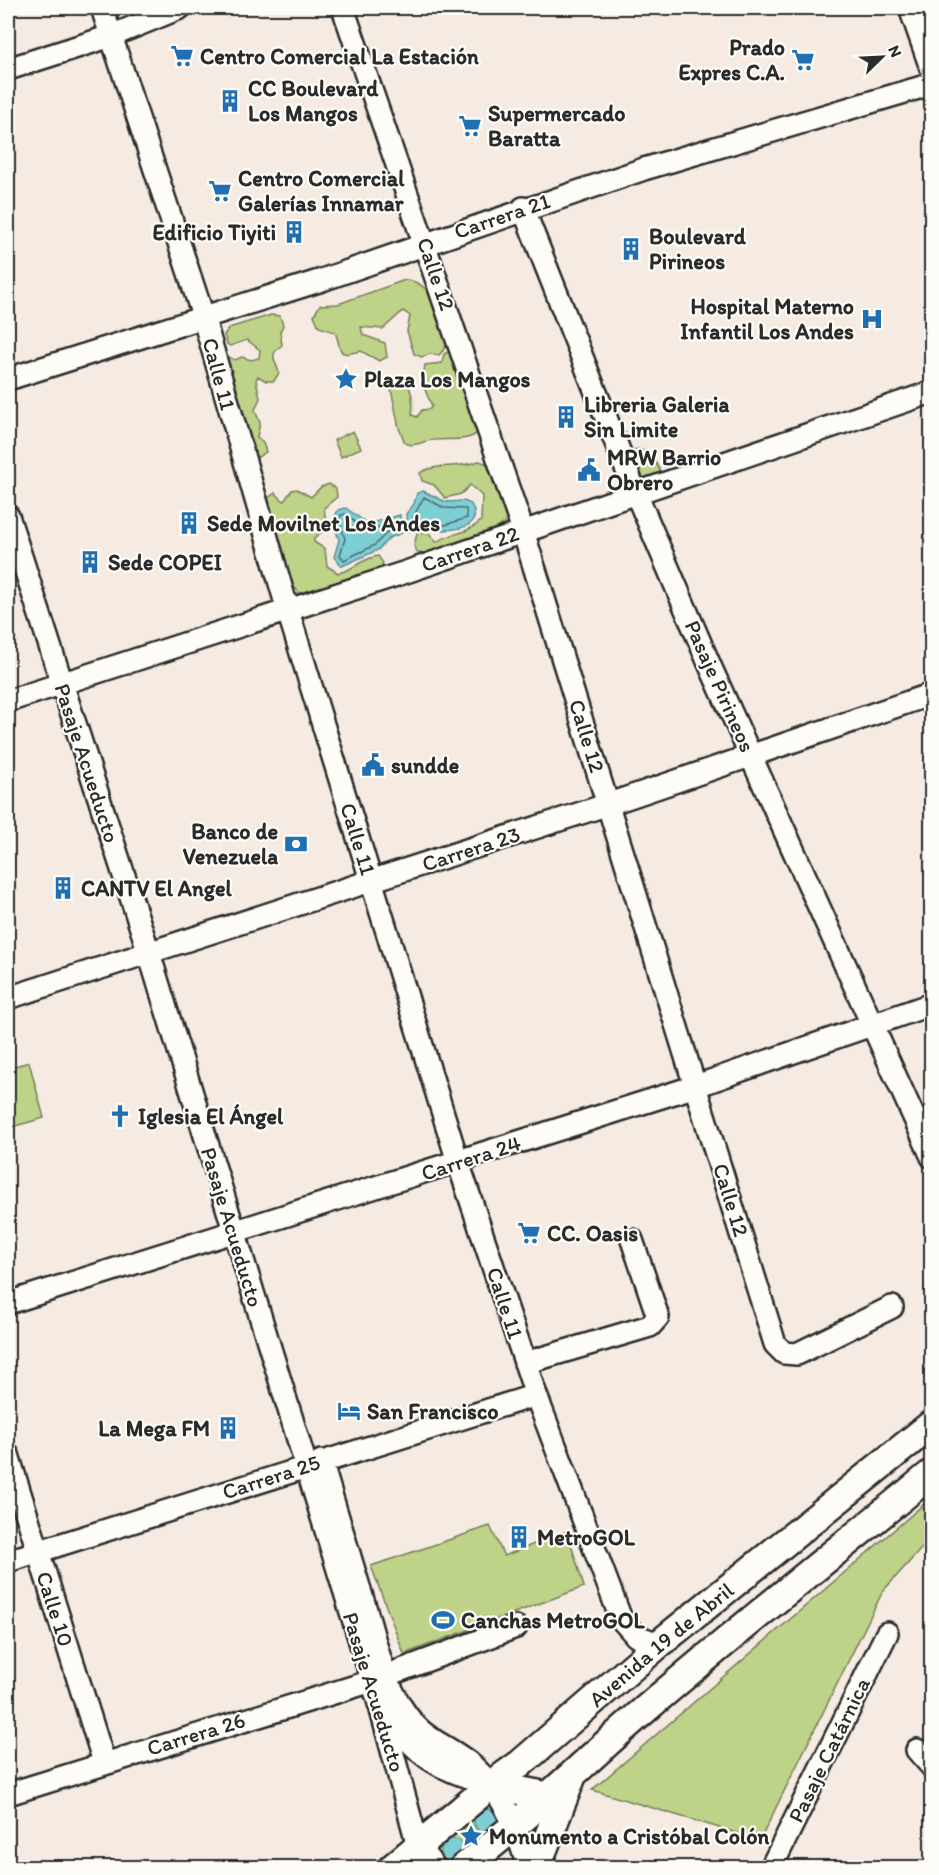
<svg xmlns="http://www.w3.org/2000/svg" width="939" height="1875" viewBox="0 0 939 1875" font-family="Itim,sans-serif">
  <style>
    .green { fill: #bed288; stroke: #747e5a; stroke-width: 1.5 }
    .water { fill: #7dced5; stroke: #5c8d91; stroke-width: 1.5 }
    .lines { fill: none; stroke-linecap: round; stroke-linejoin: round }
    .shore { stroke: #4c6c6f; stroke-width: 1.5 }
    .minor-casing { stroke: #2b2b2b; stroke-width: 26 }
    .major-casing { stroke: #2b2b2b; stroke-width: 32 }
    .minor { stroke: #fdfcf7; stroke-width: 21 }
    .major { stroke: #fdfcf7; stroke-width: 27 }
    .labels { text-anchor: middle; dominant-baseline: central; stroke-width: 4.5; stroke-linejoin: round; paint-order: stroke }
    .poi-label { font-size: 22px; font-weight: bold; fill: #2b2b2b; stroke: #fdfcf7; text-anchor: start }
    .street-label { font-size: 22px; fill: #2b2b2b; stroke: #fdfcf7 }
  </style>
  <rect width="100%" height="100%" fill="#f6ebe2"/>
  <filter id="ink" filterUnits="userSpaceOnUse"><feTurbulence type="fractalNoise" baseFrequency=".0167" numOctaves="2"/><feDisplacementMap in="SourceGraphic" scale="12" xChannelSelector="R" yChannelSelector="G"/><feConvolveMatrix kernelMatrix="1 2 1 2 8 2 1 2 1" color-interpolation-filters="sRGB"/></filter>
  <g filter="url(#ink)">
    <path class="green" d="M405 280C430 281 435 305 442 325 444 330 448 337 447 343 446 348 442 352 439 355L430 354 422 357 414 354 407 331 410 316 403 311 383 329 361 327 363 335 385 343 387 357 379 361 361 351C336 357 343 353 335 332L319 327 314 315 320 305 338 304Z
      M271 315 280 316 283 325 280 332 282 345C268 356 275 358 279 373L274 381H266L258 376 256 380 260 398 255 410 260 423 257 437 263 443 266 452 255 459 251 458 222 354 235 360 242 357 251 360 259 358 260 350 247 340 230 346 227 344 224 335 229 328Z
      M451 350 480 430C471 443 448 438 434 440 423 440 415 448 405 443L399 428 389 379 401 376C412 387 414 399 412 415L417 417 422 410 430 409 432 406 422 383 425 365 442 363 444 354Z
      M353 431 361 448 341 457 334 440Z
      M638 449 650 453 662 474 635 481 624 454Z
      M479 461 492 465 509 518 506 522C496 530 428 556 418 553L414 546 417 533 430 534 436 542C454 532 465 535 481 521L482 496 470 485 461 494 445 498 434 485 422 481 420 473C434 463 462 469 479 461Z
      M329 484 336 489 337 497 324 508 327 528 314 538V542L325 549 327 566 338 573C353 571 362 558 378 556L383 563 379 570 302 594C284 586 270 520 264 501L275 493 284 501 292 490 297 489 311 497 321 487Z
      M29 1062 44 1118 8 1128V1068Z
      M931 1498V1538L883 1591 760 1840 592 1790Z
      M490 1526 504 1556 567 1531 584 1587 404 1654 371 1566Z
      M488 1809 499 1816 502 1824 455 1865 441 1864 437 1852 440 1844 481 1811Z"/>
    <path class="water" d="M423 491 446 502 464 501 471 504C490 539 423 528 408 531L406 514 414 504 417 493Z
      M346 508 368 524 400 515 402 533 389 538 378 550 342 566 334 557 339 540 333 521 338 510Z
      M474 1821a12 12 0 1 1 24 0a12 12 0 1 1-24 0Z
      M441 1851a12 12 0 1 1 24 0a12 12 0 1 1-24 0Z"/>
    <g class="lines">
      <path class="shore" d="M424 497 444 508 466 509 467 518 442 526 414 523 413 517Z
        M346 514C363 530 363 531 387 526L390 529 375 545 344 560 340 555 345 539 339 520 341 515Z"/>
      <g class="minor-casing">
        <path id="minor" d="M102 8 203 316 288 611 458 1162 536 1395 621 1619 636 1636 659 1644
          M343 8 523 531 775 1344 784 1353 797 1354 892 1307
          M910 8 932 71
          M8 69 111 36 180 8
          M523 208 635 491 711 668 932 1157
          M8 379 322 280 644 169 932 84
          M8 516 149 953 381 1710 418 1846 435 1868
          M8 701 406 572 932 392
          M8 998 609 804 932 694
          M8 1303 696 1086 932 1004
          M525 1363 650 1326 658 1317 632 1240
          M8 1455 104 1762
          M321 1461C336 1511 351 1560 366 1610 376 1644 383 1678 402 1708 422 1740 442 1742 468 1762 502 1789 517 1827 528 1868
          M8 1561 536 1395
          M386 1715C422 1758 432 1766 486 1783
          M917 1750 932 1767
          M8 1794 372 1681 516 1627
          M771 1868 887 1633"/>
      </g>
      <g class="major-casing">
        <g id="major">
          <path d="M491 1785 548 1796"/>
          <path id="s1" d="M392 1868 491 1785 520 1764 659 1644 932 1424"/>
          <path d="M463 1868C528 1818 586 1760 648 1707 741 1627 837 1551 932 1473"/>
          <path d="M536 1868 571 1779"/>
        </g>
      </g>
      <use href="#minor" class="minor"/>
      <use href="#major" class="major"/>
    </g>
  </g>
  <defs>
    <g id="supermarket-bare" transform="scale(1.8)"><path d="M-6-5.5h2.5l.6 2H6L4.5 2H-2.5L-4.4-4H-6ZM-1.5 3.2a1.3 1.3 0 1 0 .1 0ZM3 3.2a1.3 1.3 0 1 0 .1 0Z" fill="#1f6fb2" stroke="#fdfcf7" stroke-width="2.5" paint-order="stroke"/></g>
    <g id="building-bare" transform="scale(1.8)"><path d="M-4-6H4V6H1V3H-1V6H-4ZM-2.5-4.3h1.7v1.8h-1.7ZM.8-4.3h1.7v1.8H.8ZM-2.5-1h1.7V.8h-1.7ZM.8-1h1.7V.8H.8Z" fill="#1f6fb2" stroke="#fdfcf7" stroke-width="2.5" paint-order="stroke"/></g>
    <g id="hospital-bare" transform="scale(1.8)"><path d="M-5-5h3v3.5h4V-5h3V5h-3V1.5h-4V5h-3Z" fill="#1f6fb2" stroke="#fdfcf7" stroke-width="2.5" paint-order="stroke"/></g>
    <g id="sight-bare" transform="scale(1.8)"><path d="M0-6L1.8-2.2L6-1.7L2.9 1.2L3.7 5.4L0 3.3L-3.7 5.4L-2.9 1.2L-6-1.7L-1.8-2.2Z" fill="#1f6fb2" stroke="#fdfcf7" stroke-width="2.5" paint-order="stroke"/></g>
    <g id="civic-bare" transform="scale(1.8)"><path d="M-.6-6.5H3V-4.5H.6V-3L4-1V1h2V6H-6V1h2V-1L-.6-3ZM-1.2 2.5V6h2.4V2.5Z" fill="#1f6fb2" stroke="#fdfcf7" stroke-width="2.5" paint-order="stroke"/></g>
    <g id="bank-bare" transform="scale(1.8)"><path d="M-6-4H6V4H-6ZM0-2.3a2.3 2.3 0 1 0 0 4.6a2.3 2.3 0 1 0 0-4.6Z" fill="#1f6fb2" stroke="#fdfcf7" stroke-width="2.5" paint-order="stroke"/></g>
    <g id="church-bare" transform="scale(1.8)"><path d="M-1.2-6h2.4v3.5h3.3v2.4h-3.3V6h-2.4V-.1h-3.3v-2.4h3.3Z" fill="#1f6fb2" stroke="#fdfcf7" stroke-width="2.5" paint-order="stroke"/></g>
    <g id="hotel-bare" transform="scale(1.8)"><path d="M-6-4.5h1.5V1H6V5H4.5V3h-9V5H-6ZM-4 0a1.8 1.8 0 1 1 3.6 0ZM.5 0V-2.5h3Q6-2.5 6 0Z" fill="#1f6fb2" stroke="#fdfcf7" stroke-width="2.5" paint-order="stroke"/></g>
    <g id="stadium-bare" transform="scale(1.8)"><path d="M0-5a6.5 5 0 1 0 0 10a6.5 5 0 1 0 0-10ZM-3.5-1.8h7v3.6h-7Z" fill="#1f6fb2" stroke="#fdfcf7" stroke-width="2.5" paint-order="stroke"/></g>
  </defs>
  <g fill-rule="evenodd">
    <use href="#supermarket-bare" x="182" y="56"/>
    <use href="#supermarket-bare" x="803" y="60"/>
    <use href="#building-bare" x="230" y="101"/>
    <use href="#supermarket-bare" x="470" y="126"/>
    <use href="#supermarket-bare" x="220" y="191"/>
    <use href="#building-bare" x="294" y="232"/>
    <use href="#building-bare" x="631" y="249"/>
    <use href="#hospital-bare" x="872" y="319"/>
    <use href="#sight-bare" x="346" y="379"/>
    <use href="#building-bare" x="566" y="417"/>
    <use href="#civic-bare" x="589" y="470"/>
    <use href="#building-bare" x="189" y="523"/>
    <use href="#building-bare" x="90" y="562"/>
    <use href="#civic-bare" x="373" y="765"/>
    <use href="#bank-bare" x="296" y="844"/>
    <use href="#building-bare" x="63" y="888"/>
    <use href="#church-bare" x="120" y="1116"/>
    <use href="#supermarket-bare" x="529" y="1233"/>
    <use href="#hotel-bare" x="349" y="1411"/>
    <use href="#building-bare" x="228" y="1428"/>
    <use href="#building-bare" x="519" y="1537"/>
    <use href="#stadium-bare" x="443" y="1620"/>
    <use href="#sight-bare" x="471" y="1836"/>
  </g>
  <g class="labels">
    <g class="poi-label">
      <text x="785" y="47" text-anchor="end">Prado<tspan x="785" dy="25">Expres C.A.</tspan></text>
      <text x="200" y="56">Centro Comercial La Estación</text>
      <text x="248" y="88">CC Boulevard<tspan x="248" dy="25">Los Mangos</tspan></text>
      <text x="488" y="113">Supermercado<tspan x="488" dy="25">Baratta</tspan></text>
      <text x="238" y="178">Centro Comercial<tspan x="238" dy="25">Galerías Innamar</tspan></text>
      <text x="276" y="232" text-anchor="end">Edificio Tiyiti</text>
      <text x="649" y="236">Boulevard<tspan x="649" dy="25">Pirineos</tspan></text>
      <text x="854" y="306" text-anchor="end">Hospital Materno<tspan x="854" dy="25">Infantil Los Andes</tspan></text>
      <text x="364" y="379">Plaza Los Mangos</text>
      <text x="584" y="404">Libreria Galeria<tspan x="584" dy="25">Sin Limite</tspan></text>
      <text x="607" y="457">MRW Barrio<tspan x="607" dy="25">Obrero</tspan></text>
      <text x="207" y="523">Sede Movilnet Los Andes</text>
      <text x="108" y="562">Sede COPEI</text>
      <text x="391" y="765">sundde</text>
      <text x="278" y="831" text-anchor="end">Banco de<tspan x="278" dy="25">Venezuela</tspan></text>
      <text x="81" y="888">CANTV El Angel</text>
      <text x="138" y="1116">Iglesia El Ángel</text>
      <text x="547" y="1233">CC. Oasis</text>
      <text x="367" y="1411">San Francisco</text>
      <text x="210" y="1428" text-anchor="end">La Mega FM</text>
      <text x="537" y="1537">MetroGOL</text>
      <text x="461" y="1620">Canchas MetroGOL</text>
      <text x="489" y="1836">Monumento a Cristóbal Colón</text>
    </g>
    <g class="street-label">
      <text transform="translate(502 216) rotate(-19)">Carrera 21</text>
      <text transform="translate(436 274) rotate(71)">Calle 12</text>
      <text transform="translate(219 374) rotate(75)">Calle 11</text>
      <text transform="translate(470 549) rotate(-19)">Carrera 22</text>
      <text transform="translate(720 686) rotate(66)">Pasaje Pirineos</text>
      <text transform="translate(587 736) rotate(73)">Calle 12</text>
      <text transform="translate(87 763) rotate(72)">Pasaje Acueducto</text>
      <text transform="translate(358 839) rotate(73)">Calle 11</text>
      <text transform="translate(471 849) rotate(-18)">Carrera 23</text>
      <text transform="translate(471 1158) rotate(-18)">Carrera 24</text>
      <text transform="translate(731 1200) rotate(73)">Calle 12</text>
      <text transform="translate(232 1227) rotate(73)">Pasaje Acueducto</text>
      <text transform="translate(505 1303) rotate(72)">Calle 11</text>
      <text transform="translate(271 1477) rotate(-18)">Carrera 25</text>
      <text transform="translate(55 1609) rotate(72)">Calle 10</text>
      <text stroke="none"><textPath href="#s1" startOffset="350">Avenida 19 de Abril</textPath></text>
      <text transform="translate(374 1692) rotate(73)">Pasaje Acueducto</text>
      <text transform="translate(196 1734) rotate(-17)">Carrera 26</text>
      <text transform="translate(829 1750) rotate(-64)">Pasaje Catárnica</text>
    </g>
  </g>
  <rect width="939" height="1875" fill="none" stroke="#fdfcf7" stroke-width="30"/>
  <rect x="15" y="15" width="909" height="1845" fill="none" stroke="#2b2b2b" stroke-width="2" filter="url(#ink)"/>
  <g transform="translate(882 57) rotate(66)" stroke="#fdfcf7" stroke-width="4.5" paint-order="stroke">
  <path d="M0-4.5L10 22L0 15L-10 22Z" fill="#2b2b2b"/>
  <text y="-9" font-size="16" font-weight="bold" text-anchor="middle" fill="#2b2b2b">N</text>
  </g>
</svg>
